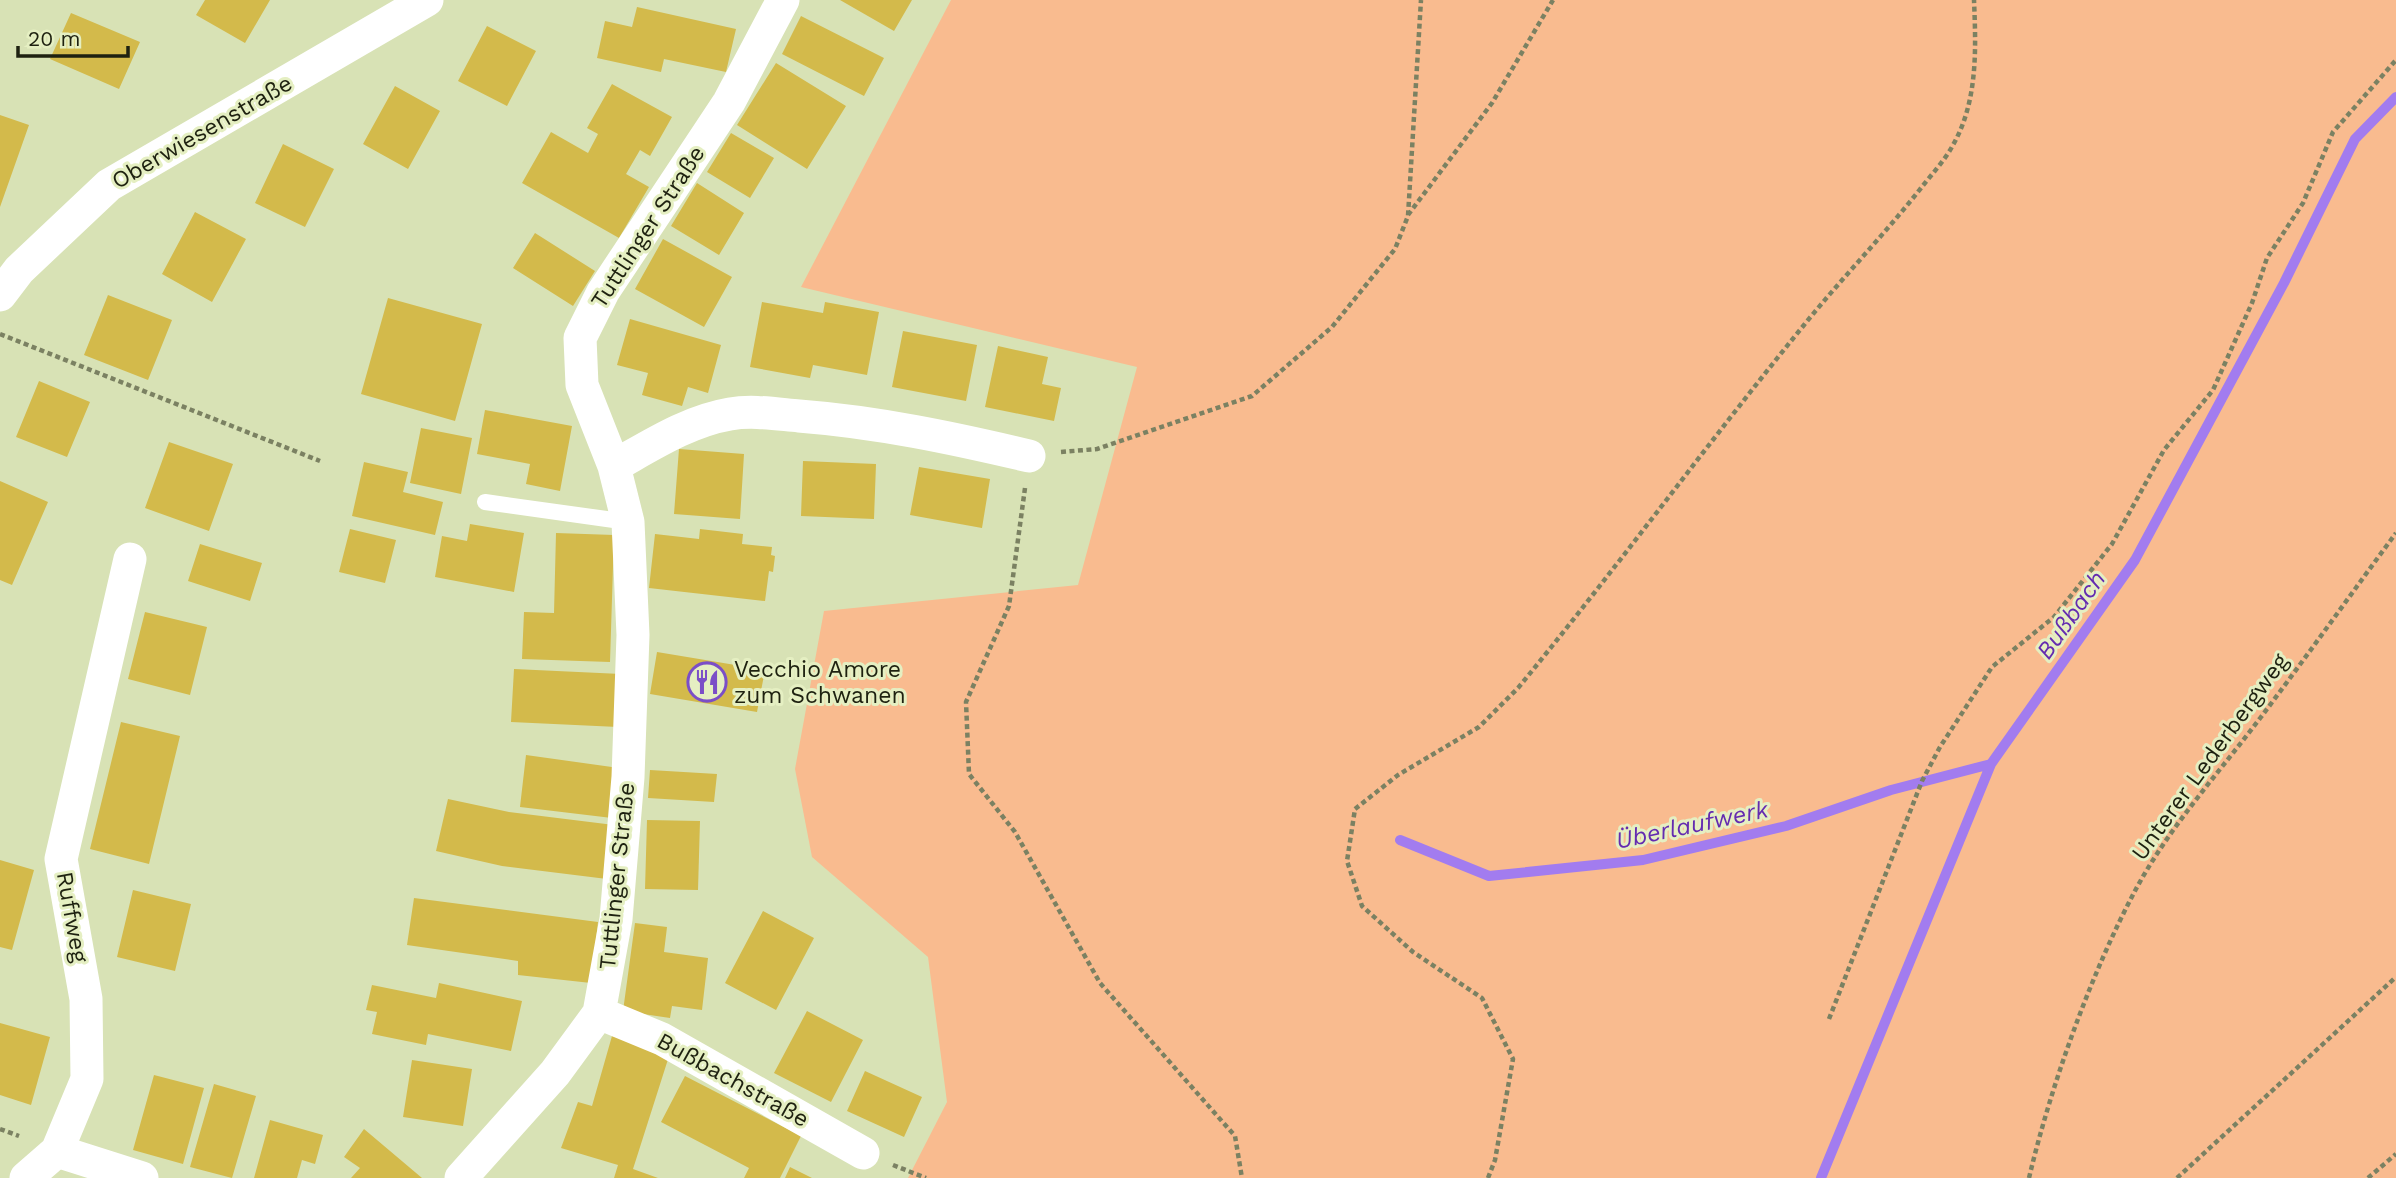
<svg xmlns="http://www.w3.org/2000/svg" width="2396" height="1178" viewBox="0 0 2396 1178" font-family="'Work Sans',sans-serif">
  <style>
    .green { fill: #f9bb8f }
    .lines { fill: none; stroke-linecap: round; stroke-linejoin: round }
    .stream { stroke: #a27cef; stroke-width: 10 }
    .building { fill: #d3ba4b }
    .path { stroke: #7b8162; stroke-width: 4.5; stroke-dasharray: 5 3.5; stroke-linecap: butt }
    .lane { stroke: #fff; stroke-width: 16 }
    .street { stroke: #fff; stroke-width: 33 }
    .labels { text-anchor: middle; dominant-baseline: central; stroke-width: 6; stroke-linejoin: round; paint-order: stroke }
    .street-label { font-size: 23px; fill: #1e2110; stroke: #e5efc2 }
    .poi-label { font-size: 23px; fill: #1e2110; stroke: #e5efc2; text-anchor: start }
    .water-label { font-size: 24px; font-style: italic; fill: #642bb0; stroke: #e5efc2 }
  </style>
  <rect width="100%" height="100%" fill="#d8e2b5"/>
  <path class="green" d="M951 0H2396V1178H908L947 1102 928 957 812 857 795 769 824 611 1078 585 1137 367 801 287Z"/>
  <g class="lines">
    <path class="stream" d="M1400 840 1489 876 1643 860 1786 826 1891 790 1991 764
      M1821 1178 1991 764 2135 560 2284 283 2355 139 2396 97"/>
  </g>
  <path class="building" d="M205 0H270L245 43 196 15Z
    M840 0H912L894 31Z
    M637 7 736 29 726 72 664 59 661 72 597 58 605 21 632 27Z
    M71 13 140 42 119 89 50 59Z
    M801 16 884 58 864 96 782 54Z
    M487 26 536 51 507 106 458 81Z
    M776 63 846 106 807 169 737 125Z
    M612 84 672 117 650 156 640 150 626 174 649 187 619 238 522 183 551 132 588 153 598 134 587 128Z
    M395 86 440 111 408 169 363 144Z
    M0 115 29 125 0 207Z
    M731 133 774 158 750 198 707 172Z
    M283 144 334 169 305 227 255 203Z
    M697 183 744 213 719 255 671 226Z
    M195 212 246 239 212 302 162 274Z
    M535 233 595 271 573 306 513 268Z
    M663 239 732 277 704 327 635 289Z
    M108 295 172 320 148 380 84 355Z
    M388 298 482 324 455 421 361 394Z
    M762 302 823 313 825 302 879 312 867 375 813 365 810 378 750 367Z
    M630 319 721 345 708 393 688 387 682 406 642 395 648 373 617 365Z
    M903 331 977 345 966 401 892 387Z
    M998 346 1048 357 1042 384 1061 388 1054 421 985 407Z
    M39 381 90 402 67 457 16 437Z
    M485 410 572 426 560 491 526 484 530 464 477 454Z
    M421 428 472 438 461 494 410 483Z
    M169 442 233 464 209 531 145 508Z
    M679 449 744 454 740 519 674 514Z
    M803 461 876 464 874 519 801 516Z
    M364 462 408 472 403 492 443 502 435 535 352 516Z
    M919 467 990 479 982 528 910 515Z
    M0 481 48 502 12 585 0 580Z
    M470 524 524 533 514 592 435 577 442 536 467 541Z
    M350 529 396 540 385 583 339 572Z
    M700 529 743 534 742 544 772 547 771 555 775 556 773 572 769 571 765 601 649 588 655 534 699 539Z
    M556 533 614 535 610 662 522 659 524 612 554 613Z
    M200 544 262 563 250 601 188 581Z
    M145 612 207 627 190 695 128 679Z
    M657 652 765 670 757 712 650 694Z
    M514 669 621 674 618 727 511 722Z
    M121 722 180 736 149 864 90 849Z
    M526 755 619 768 612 818 520 807Z
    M650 770 717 774 714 802 648 798Z
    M448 799 509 812 614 825 607 879 502 866 436 851Z
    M647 820 700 821 698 890 645 889Z
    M0 860 34 870 12 950 0 947Z
    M133 890 191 904 175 971 117 957Z
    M414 898 598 922 591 983 518 975V961L407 945Z
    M763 911 814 938 776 1010 725 983Z
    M635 923 667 927 664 952 708 958 702 1010 672 1006 670 1018 623 1011Z
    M439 983 522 1001 511 1051 428 1034 426 1045 372 1034 377 1012 366 1010 372 985 436 998Z
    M807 1011 863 1040 831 1102 774 1073Z
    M0 1023 50 1037 31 1105 0 1095Z
    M612 1036 670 1053 633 1169 658 1178H614L618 1165 561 1148 578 1102 592 1106Z
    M412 1060 472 1069 463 1126 403 1117Z
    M865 1071 922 1097 904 1137 847 1111Z
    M154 1075 204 1088 183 1164 133 1150Z
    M685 1076 801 1136 780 1178H744L749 1168 661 1122Z
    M214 1084 256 1096 232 1178 190 1167Z
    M270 1120 323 1135 315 1164 302 1160 297 1178H254Z
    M364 1129 422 1178H351L360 1168 344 1157Z
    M790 1167 812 1178H785Z"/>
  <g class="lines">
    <path class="path" d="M1408 215 1492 103 1553 0
      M0 334 320 461
      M1061 452 1097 449 1252 396 1332 327 1395 249 1408 216 1421 0
      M1025 488 1009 606 966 702 969 774 1015 832 1100 983 1235 1136 1242 1178
      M1829 1019 1922 781 1940 747 1992 667 2054 617 2112 544 2164 450 2213 390 2252 303 2267 258 2303 203 2333 132 2396 60
      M0 1129 19 1136
      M893 1165 926 1178
      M1488 1178 1495 1160 1513 1059 1482 998 1413 952 1362 906 1347 861 1355 809 1398 775 1479 727 1518 688C1616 569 1707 444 1804 325 1842 278 1884 235 1921 188 1932 174 1945 160 1953 145 1978 101 1976 49 1974 0
      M2029 1178C2051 1085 2091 973 2136 889 2170 826 2218 774 2261 717 2307 656 2351 594 2396 533
      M2177 1178 2396 977
      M2368 1178 2396 1154"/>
    <path class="lane" d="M485 502 628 522"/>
    <path class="street" d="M0 295 19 270 109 185 427 0
      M614 466C650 446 688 421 730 414 752 410 776 414 799 416 877 422 953 438 1029 456
      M599 1013 662 1039 863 1153
      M57 1151 142 1178
      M26 1178 57 1151 87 1079 86 999 61 859 130 559
      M461 1178 555 1073 599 1013 616 919 628 777 633 635 628 522 614 466 582 385 580 338 603 292 729 102 783 0"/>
  </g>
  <defs>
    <g id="restaurant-ring" transform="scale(2.0125)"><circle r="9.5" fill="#e5efc2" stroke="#7b4ec7" stroke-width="1.5"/><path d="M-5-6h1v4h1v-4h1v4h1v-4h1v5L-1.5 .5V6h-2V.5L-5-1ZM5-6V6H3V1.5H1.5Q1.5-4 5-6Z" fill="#7b4ec7"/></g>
  </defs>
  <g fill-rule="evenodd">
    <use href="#restaurant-ring" x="707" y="682"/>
  </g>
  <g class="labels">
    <g class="street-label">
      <text transform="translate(202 132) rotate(-30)">Oberwiesenstraße</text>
      <text transform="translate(648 227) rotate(-57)">Tuttlinger Straße</text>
      <text transform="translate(2210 757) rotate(-54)">Unterer Lederbergweg</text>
      <text transform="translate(617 876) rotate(-84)">Tuttlinger Straße</text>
      <text transform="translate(72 917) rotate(80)">Ruffweg</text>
      <text transform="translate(733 1080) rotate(29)">Bußbachstraße</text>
    </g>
    <g class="poi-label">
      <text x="734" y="669">Vecchio Amore<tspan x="734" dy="26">zum Schwanen</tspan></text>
    </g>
    <g class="water-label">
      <text transform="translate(2071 615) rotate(-55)">Bußbach</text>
      <text transform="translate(1692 825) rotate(-12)">Überlaufwerk</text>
    </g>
  </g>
  <path d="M18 46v10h110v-10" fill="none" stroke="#1e2110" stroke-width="3.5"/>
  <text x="28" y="46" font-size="21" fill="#1e2110" stroke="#e5efc2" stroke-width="5" paint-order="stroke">20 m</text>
</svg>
